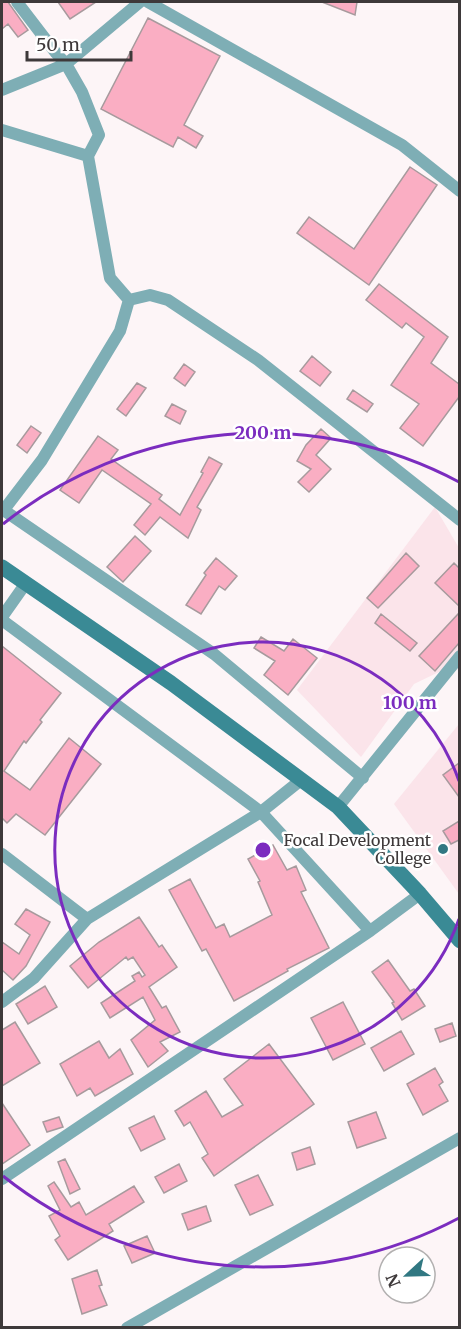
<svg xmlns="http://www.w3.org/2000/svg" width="461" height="1329" viewBox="0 0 461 1329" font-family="Merriweather,serif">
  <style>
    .built { fill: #fbe4ea }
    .building { fill: #faaec3; stroke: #a79a9d; stroke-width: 1.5 }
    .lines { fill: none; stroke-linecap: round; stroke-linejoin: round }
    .street { stroke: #7eaeb5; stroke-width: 12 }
    .secondary { stroke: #3a8a95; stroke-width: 15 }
    .ring { fill: none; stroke: #7b2cbf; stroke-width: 3 }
    .poi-dot { fill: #317882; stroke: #fff; stroke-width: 2 }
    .labels { text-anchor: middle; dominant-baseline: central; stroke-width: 5; stroke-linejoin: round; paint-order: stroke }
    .poi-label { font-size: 16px; fill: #3e393a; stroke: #fff; text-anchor: end }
    .centre { fill: #7b2cbf; stroke: #fff; stroke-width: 3 }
    .ring-label { font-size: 18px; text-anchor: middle; font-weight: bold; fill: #7b2cbf; stroke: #fff; stroke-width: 5; stroke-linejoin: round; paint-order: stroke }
  </style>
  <rect width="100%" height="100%" fill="#fdf5f7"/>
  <path class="built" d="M435 507 459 548V649L443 670 414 684 361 757 297 690Z
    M459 724V894L394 804Z"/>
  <path class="building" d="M2 2H8L28 30 18 37 8 24 2 29Z
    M58 2H96L70 19Z
    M322 2H357L355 15Z
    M148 18 220 56 184 125 203 136 196 148 178 137 173 147 101 109Z
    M410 167 437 185 369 285 297 233 309 217 354 249Z
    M379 284 448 337 431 363 459 384V397L423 446 400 428 419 404 391 385 424 337 406 323 402 328 366 300Z
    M312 356 331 372 320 386 300 371Z
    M184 364 195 372 185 386 174 378Z
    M137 383 146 388 126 416 117 409Z
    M353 390 373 404 367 412 347 399Z
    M172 404 186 411 180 424 165 416Z
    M31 426 41 433 27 453 17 445Z
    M321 429 331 438 316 455 331 469 309 492 298 482 311 469 297 461 306 445Z
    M98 436 118 450 111 459 162 495 159 499 180 515 203 473 201 472 209 457 222 464 197 507 201 510 188 538 160 517 145 535 134 525 151 504 102 470 79 503 60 490Z
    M135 536 151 551 123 582 107 567Z
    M406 553 419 566 378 608 367 598Z
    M216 558 237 576 225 590 219 586 201 614 186 605 206 575 204 573Z
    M454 563 459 568V606L435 583Z
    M459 613V643L435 671 419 656Z
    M381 614 417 643 410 651 375 623Z
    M261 637 284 651 293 639 317 658 288 695 264 675 275 661 254 648Z
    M2 646 61 693 40 720 42 722 26 743 24 741 4 771 30 790 69 738 101 764 45 835 16 814 7 823 2 818Z
    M459 763V797L443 775Z
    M459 821V840L451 844 443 831Z
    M273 845 287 870 296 866 306 890 301 892 329 948 287 969 288 971 234 1001 206 949 202 951 169 890 190 879 216 928 224 924 230 937 272 915 258 882 260 881 248 859Z
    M26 909 50 922 26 966 13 980 2 970V942L19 954 30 935 15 924Z
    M139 917 159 947 162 945 177 967 149 987 162 1008 166 1006 180 1032 160 1042 168 1051 148 1067 131 1040 155 1020 143 997 110 1018 101 1003 135 981 132 976 139 972 142 977 145 975 133 957 128 960 126 957 88 988 70 966 99 942Z
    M388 960 410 991 414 989 425 1006 402 1020 392 1003 394 1002 372 972Z
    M45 986 57 1007 28 1024 16 1004Z
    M343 1002 365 1044 333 1060 311 1018Z
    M15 1022 40 1063 2 1086V1030Z
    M452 1023 456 1036 440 1042 435 1029Z
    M401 1031 414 1054 384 1071 371 1048Z
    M99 1041 109 1058 120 1049 133 1074 95 1096 90 1088 77 1096 60 1064Z
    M269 1044 314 1104 214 1176 202 1158 208 1154 190 1122 184 1126 175 1111 206 1091 222 1117 243 1105 224 1079Z
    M435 1068 443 1082 439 1085 448 1101 423 1115 407 1084Z
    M2 1103 30 1145 2 1164Z
    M376 1112 386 1138 357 1148 348 1122Z
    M154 1116 165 1139 141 1151 129 1128Z
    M59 1117 63 1127 47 1132 43 1122Z
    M310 1147 315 1164 297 1170 292 1153Z
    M65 1159 80 1189 70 1194 58 1162Z
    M179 1164 187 1181 164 1193 155 1177Z
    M258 1175 273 1205 250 1215 235 1185Z
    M54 1182 71 1207 79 1202 86 1215 134 1186 144 1202 109 1224 113 1231 68 1260 55 1240 60 1236 49 1216 60 1210 48 1186Z
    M206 1206 211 1221 188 1230 182 1214Z
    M147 1236 155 1253 132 1263 124 1246Z
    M97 1270 102 1285 99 1286 107 1305 82 1314 72 1279Z"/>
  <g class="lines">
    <path class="street" d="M148 2 402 145 460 191
      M2 90 66 64 140 2
      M2 130 88 156
      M129 300 150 295 168 300 258 360 460 520
      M2 509 214 654 363 778
      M3 511 42 460 120 331 129 300 110 278 88 156 99 135 82 92 66 64 56 53 17 2
      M2 617 26 583
      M2 620 261 812 370 931
      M338 807 460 656
      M2 854 87 919
      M2 1002 34 978 87 919 261 812 301 780
      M2 1179 370 931 420 894
      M127 1328 460 1138"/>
    <path class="secondary" d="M2 567 171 683 338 807 420 894 460 941"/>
  </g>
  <g class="ring">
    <path d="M459 919A208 208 0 1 1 459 781"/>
    <path d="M459 1218A417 417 0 0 1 3 1176M3 524A417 417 0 0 1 459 482"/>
  </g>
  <circle class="poi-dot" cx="443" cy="849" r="6"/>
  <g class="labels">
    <g class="poi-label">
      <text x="431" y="840">Focal Development<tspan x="431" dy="18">College</tspan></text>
    </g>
  </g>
  <circle cx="263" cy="850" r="9" class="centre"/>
  <g class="ring-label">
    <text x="263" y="439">200 m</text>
    <text x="410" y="709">100 m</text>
  </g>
  <rect width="461" height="1329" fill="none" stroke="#3e393a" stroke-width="6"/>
  <g transform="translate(407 1275) rotate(248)"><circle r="28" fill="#ffffff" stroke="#b2b0b0" stroke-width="1.5"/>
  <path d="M0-4.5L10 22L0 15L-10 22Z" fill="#317882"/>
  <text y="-9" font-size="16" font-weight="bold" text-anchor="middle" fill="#3e393a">N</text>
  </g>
  <path d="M27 51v9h104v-9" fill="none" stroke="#3e393a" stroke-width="3"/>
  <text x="36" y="51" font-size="18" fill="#3e393a" stroke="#ffffff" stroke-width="4.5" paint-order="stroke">50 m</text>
</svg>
